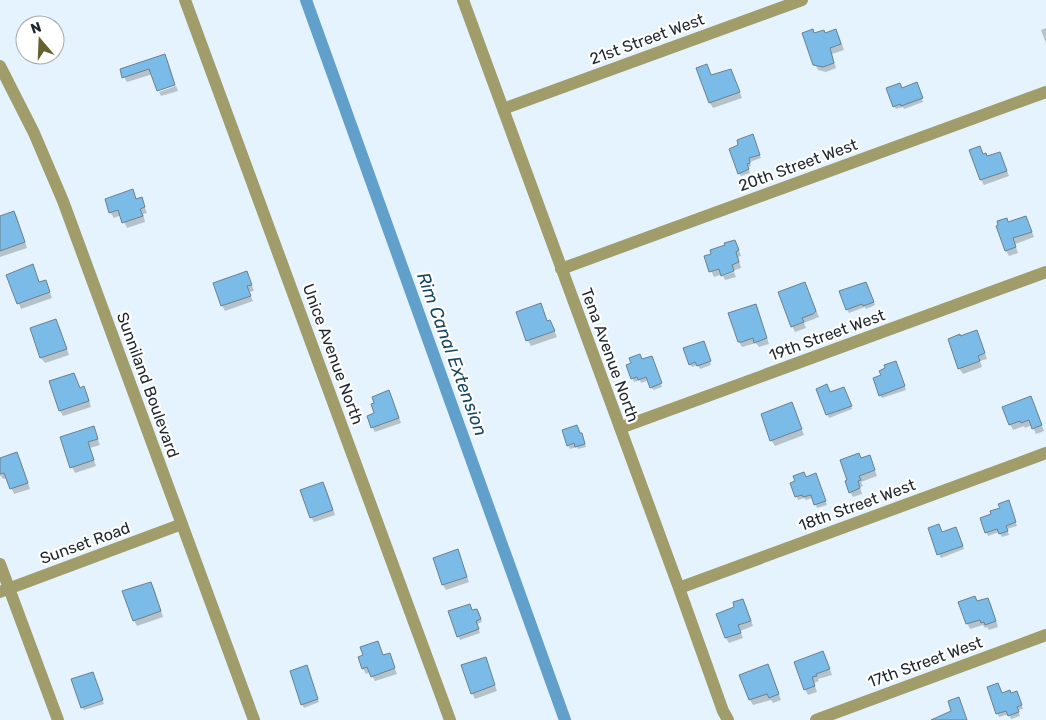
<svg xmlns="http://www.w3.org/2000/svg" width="1046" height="720" viewBox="0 0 1046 720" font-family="Rubik,sans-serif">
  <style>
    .shadow { fill: #0003 }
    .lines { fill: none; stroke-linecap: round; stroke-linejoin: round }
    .canal { stroke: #61a0cb; stroke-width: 12 }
    .building { fill: #7bbbe7; stroke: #6b8190 }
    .minor { stroke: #a09d6b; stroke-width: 12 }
    .labels { text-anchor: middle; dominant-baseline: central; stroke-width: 4.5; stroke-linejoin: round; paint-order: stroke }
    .street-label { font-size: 16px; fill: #1f272e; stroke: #fff }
    .water-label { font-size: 18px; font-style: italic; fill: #154664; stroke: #fff }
  </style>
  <rect width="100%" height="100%" fill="#e4f3fd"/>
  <path class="shadow" d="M1046 28V43L1041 30Z
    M836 31 839 36 844 50 832 54 836 68 826 72 818 70 815 64V34H825Z
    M164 55 168 61 175 84 158 90 153 74 127 82 124 77Z
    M731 70 742 98 713 108 710 103 711 76Z
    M176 86 178 91 161 96 159 92Z
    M918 87 923 102 904 109 903 107 896 109 894 106 902 89Z
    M754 139 761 158 750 162 751 166 748 167 750 173 741 176 739 173Z
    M971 151 987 157 1000 153 1009 176 984 185 981 180Z
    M132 191 137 200 141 198 147 213 143 214 145 222 127 228 121 215 114 218 110 212Z
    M14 212 17 217 27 248 0 257V217Z
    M1026 217 1034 237 1015 244 1018 253 1009 256 1006 251 1008 223Z
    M738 247 741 256 738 257 741 268 714 277 705 257Z
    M32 265 40 283 45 281 48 287 52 298 21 309 8 275Z
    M734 272 736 277 725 280 723 276Z
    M249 278 254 291 249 292 253 301 225 311 222 305Z
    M805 283 819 317 804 323 806 328 795 332 792 326Z
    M868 286 875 305 866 309 865 307 849 313 847 309Z
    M543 310 548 322 553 327 557 337 531 346 528 341 518 313Z
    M758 311 769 344 759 347 756 343 742 347 739 342Z
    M56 320 59 326 69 355 45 363 41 358 31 329Z
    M977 332 987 359 980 361 982 367 963 374 959 368 960 337Z
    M705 346 711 365 700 369 698 365 692 367 690 364Z
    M642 361H653L662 387 653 390 649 380 641 383 640 380 634 382 628 366Z
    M897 366 906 390 882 398 880 395 882 376Z
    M74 374 80 389 83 388 87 393 91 407 63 416 60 411 50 382Z
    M818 389 830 394 846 392 852 409 829 418Z
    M389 392 392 397 401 423 375 432 372 427 376 414Z
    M1031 398 1044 431 1036 434 1032 425 1025 428 1024 426 1013 430 1010 424Z
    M792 403 795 409 804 435 775 446 771 440Z
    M93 427 100 445 90 448 96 466 75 473 72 467Z
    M580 435 583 438 586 447 578 449 577 447 570 449 568 445Z
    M17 454 20 459 30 489 14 494 7 478 3 479 0 475V460Z
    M861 460 872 462 877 476 861 482 863 486 860 487 862 494 853 497 850 492Z
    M806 478H817L827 505 817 508 813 498 806 500 804 498 798 500 792 484Z
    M323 483 326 488 335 515 314 522 311 517Z
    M1010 505 1017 526 1007 529 1009 535 1002 537 999 532 988 536 986 532 993 515 1001 508Z
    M958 532 964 549 941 558 939 554 942 533Z
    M460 556 469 582 446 590 443 585 434 559Z
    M151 583 154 588 163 617 137 626 134 620Z
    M987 599 991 604 998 627 989 630 987 627 985 628 983 625 970 629 967 623 977 603Z
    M743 600 746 606 753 626 740 631 743 638 729 643 726 638 718 614 736 608Z
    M472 612 479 613 482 622 477 624 480 633 460 640 458 636Z
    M378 643 384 656 389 654 397 674 375 681 370 672 366 674 363 668Z
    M826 658 832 675 818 679 819 681 814 683 817 692 808 695 805 689 796 663Z
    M488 664 497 691 475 699 472 693Z
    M768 666 771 671 781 700 773 703 771 700 753 705 750 700Z
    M308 670 319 702 304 708 302 704Z
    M94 676 104 704 84 710 82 707Z
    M988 688 1002 694H1011L1017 692 1023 709 1018 710 1020 716 1011 719 1009 714 999 717Z"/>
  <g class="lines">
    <path class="canal" d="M306 0 565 720"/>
  </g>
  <path class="building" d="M813 29 814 33 824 30 825 33 836 29 841 44 830 48 834 63 823 67 813 65 802 33Z
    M165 54 175 85 157 91 149 69 122 78 120 69Z
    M707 64 711 75 731 69 740 92 709 103 696 68Z
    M917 82 923 98 901 106 900 104 893 107 886 88 900 83 902 88Z
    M753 134 760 155 749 158 750 163 747 164 749 169 738 174 729 149 738 145 737 140Z
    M980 146 983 154 986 153 987 156 1000 152 1007 171 980 180 969 150Z
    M133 189 136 199 142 197 145 207 140 209 143 216 122 223 118 210 109 213 105 199Z
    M14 211 25 242 0 251V216Z
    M1026 216 1032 232 1013 238 1016 247 1005 251 996 226 998 225 997 221 1007 218 1008 222Z
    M735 240 739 250 736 252 739 262 732 265 734 271 721 276 719 269 709 272 704 256 711 254 710 250 725 245 724 243Z
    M33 264 39 282 46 280 50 292 17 304 6 275Z
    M247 271 252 285 247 286 251 296 221 306 213 283Z
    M805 282 816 311 813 314 802 318 804 322 791 327 778 292Z
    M866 282 874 302 863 306 862 304 846 310 839 291Z
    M541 303 547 321 550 320 555 331 526 341 516 312Z
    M756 304 767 338 754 343 753 338 742 342H738L728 313Z
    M56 319 67 349 40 358 30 328Z
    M977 330 985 353 978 356 980 361 958 369 948 339 960 334V336Z
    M704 341 711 361 697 366 695 362 689 365 683 348Z
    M640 354 642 359 652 356 662 383 650 388 646 377 638 380 637 377 631 379 626 365 631 363 629 358Z
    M896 361 905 386 879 396 873 378 881 375 879 371 885 368 884 365Z
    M74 373 80 388 84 386 89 401 59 411 49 381Z
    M827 384 830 392 844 387 852 406 826 415 816 389Z
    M389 390 399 418 371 428 367 416 374 413 371 404 374 403 372 397Z
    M1031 396 1042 425 1032 429 1029 420 1021 423 1020 421 1009 425 1002 407Z
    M792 402 802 429 770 441 761 414Z
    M577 425 580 433H582L585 444 575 447 574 443 567 446 562 430Z
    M94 426 98 439 88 442 94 460 70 468 60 437Z
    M17 452 28 483 10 489 4 473 0 474V458Z
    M859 453 861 458 870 455 875 470 859 476 861 480 858 481 860 488 849 493 845 481 847 480 840 460Z
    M804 472 806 477 816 473 826 501 814 505 811 495 803 497 802 495 795 497 790 483 795 481 793 476Z
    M323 482 333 510 310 518 300 490Z
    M1009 500 1016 522 1006 526 1008 531 999 534 997 529 985 533 980 518 991 514 990 511 1000 508 998 504Z
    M939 524 942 532 956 527 963 546 937 555 928 528Z
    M458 549 467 577 442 585 433 558Z
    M151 582 161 611 133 621 122 591Z
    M975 596 977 601 988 598 996 621 985 625 984 622 981 623 980 620 966 624 958 602Z
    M743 599 751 621 738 625 741 633 725 638 716 614 734 607 733 602Z
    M470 604 472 610 477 609 481 619 476 621 479 629 457 637 448 611Z
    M378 641 383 655 390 653 395 668 371 677 367 667 362 669 358 657 363 655 360 647Z
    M823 651 830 669 816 674 817 676 812 677 815 686 804 690 794 662Z
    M486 657 495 685 471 694 461 665Z
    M768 664 779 694 769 698 767 694 749 700 739 675Z
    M307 665 318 699 301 705 290 671Z
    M93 672 103 700 81 708 71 679Z
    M998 683 1002 693 1010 690 1011 693 1017 691 1022 705 1017 707 1019 712 1008 716 1006 711 996 714 987 687Z
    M959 697 967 720H931L951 711 948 701Z"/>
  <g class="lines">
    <path class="minor" d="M185 0 450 720
      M463 0 679 588 723 711 728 720
      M0 66 34 133 63 201 254 720
      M503 109 802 0
      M561 269 1046 92
      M620 428 1046 272
      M0 564 58 720
      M679 588 1046 453
      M0 592 182 524
      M816 720 1046 635"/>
  </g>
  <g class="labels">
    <g class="street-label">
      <text transform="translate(647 39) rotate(-20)">21st Street West</text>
      <text transform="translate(798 165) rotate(-20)">20th Street West</text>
      <text transform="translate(827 335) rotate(-20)">19th Street West</text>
      <text transform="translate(333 354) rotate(70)">Unice Avenue North</text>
      <text transform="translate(610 355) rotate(70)">Tena Avenue North</text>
      <text transform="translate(148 385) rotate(70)">Sunniland Boulevard</text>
      <text transform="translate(857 505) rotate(-20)">18th Street West</text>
      <text transform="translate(85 543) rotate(-20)">Sunset Road</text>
      <text transform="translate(925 662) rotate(-20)">17th Street West</text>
    </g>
    <g class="water-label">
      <text transform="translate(452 354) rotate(70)">Rim Canal Extension</text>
    </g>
  </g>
  <g transform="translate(40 40) rotate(341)"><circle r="24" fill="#ffffff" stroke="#a5a9ab"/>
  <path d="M0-4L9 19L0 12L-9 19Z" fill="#66622f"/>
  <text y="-8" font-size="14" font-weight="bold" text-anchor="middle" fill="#1f272e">N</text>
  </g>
</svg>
